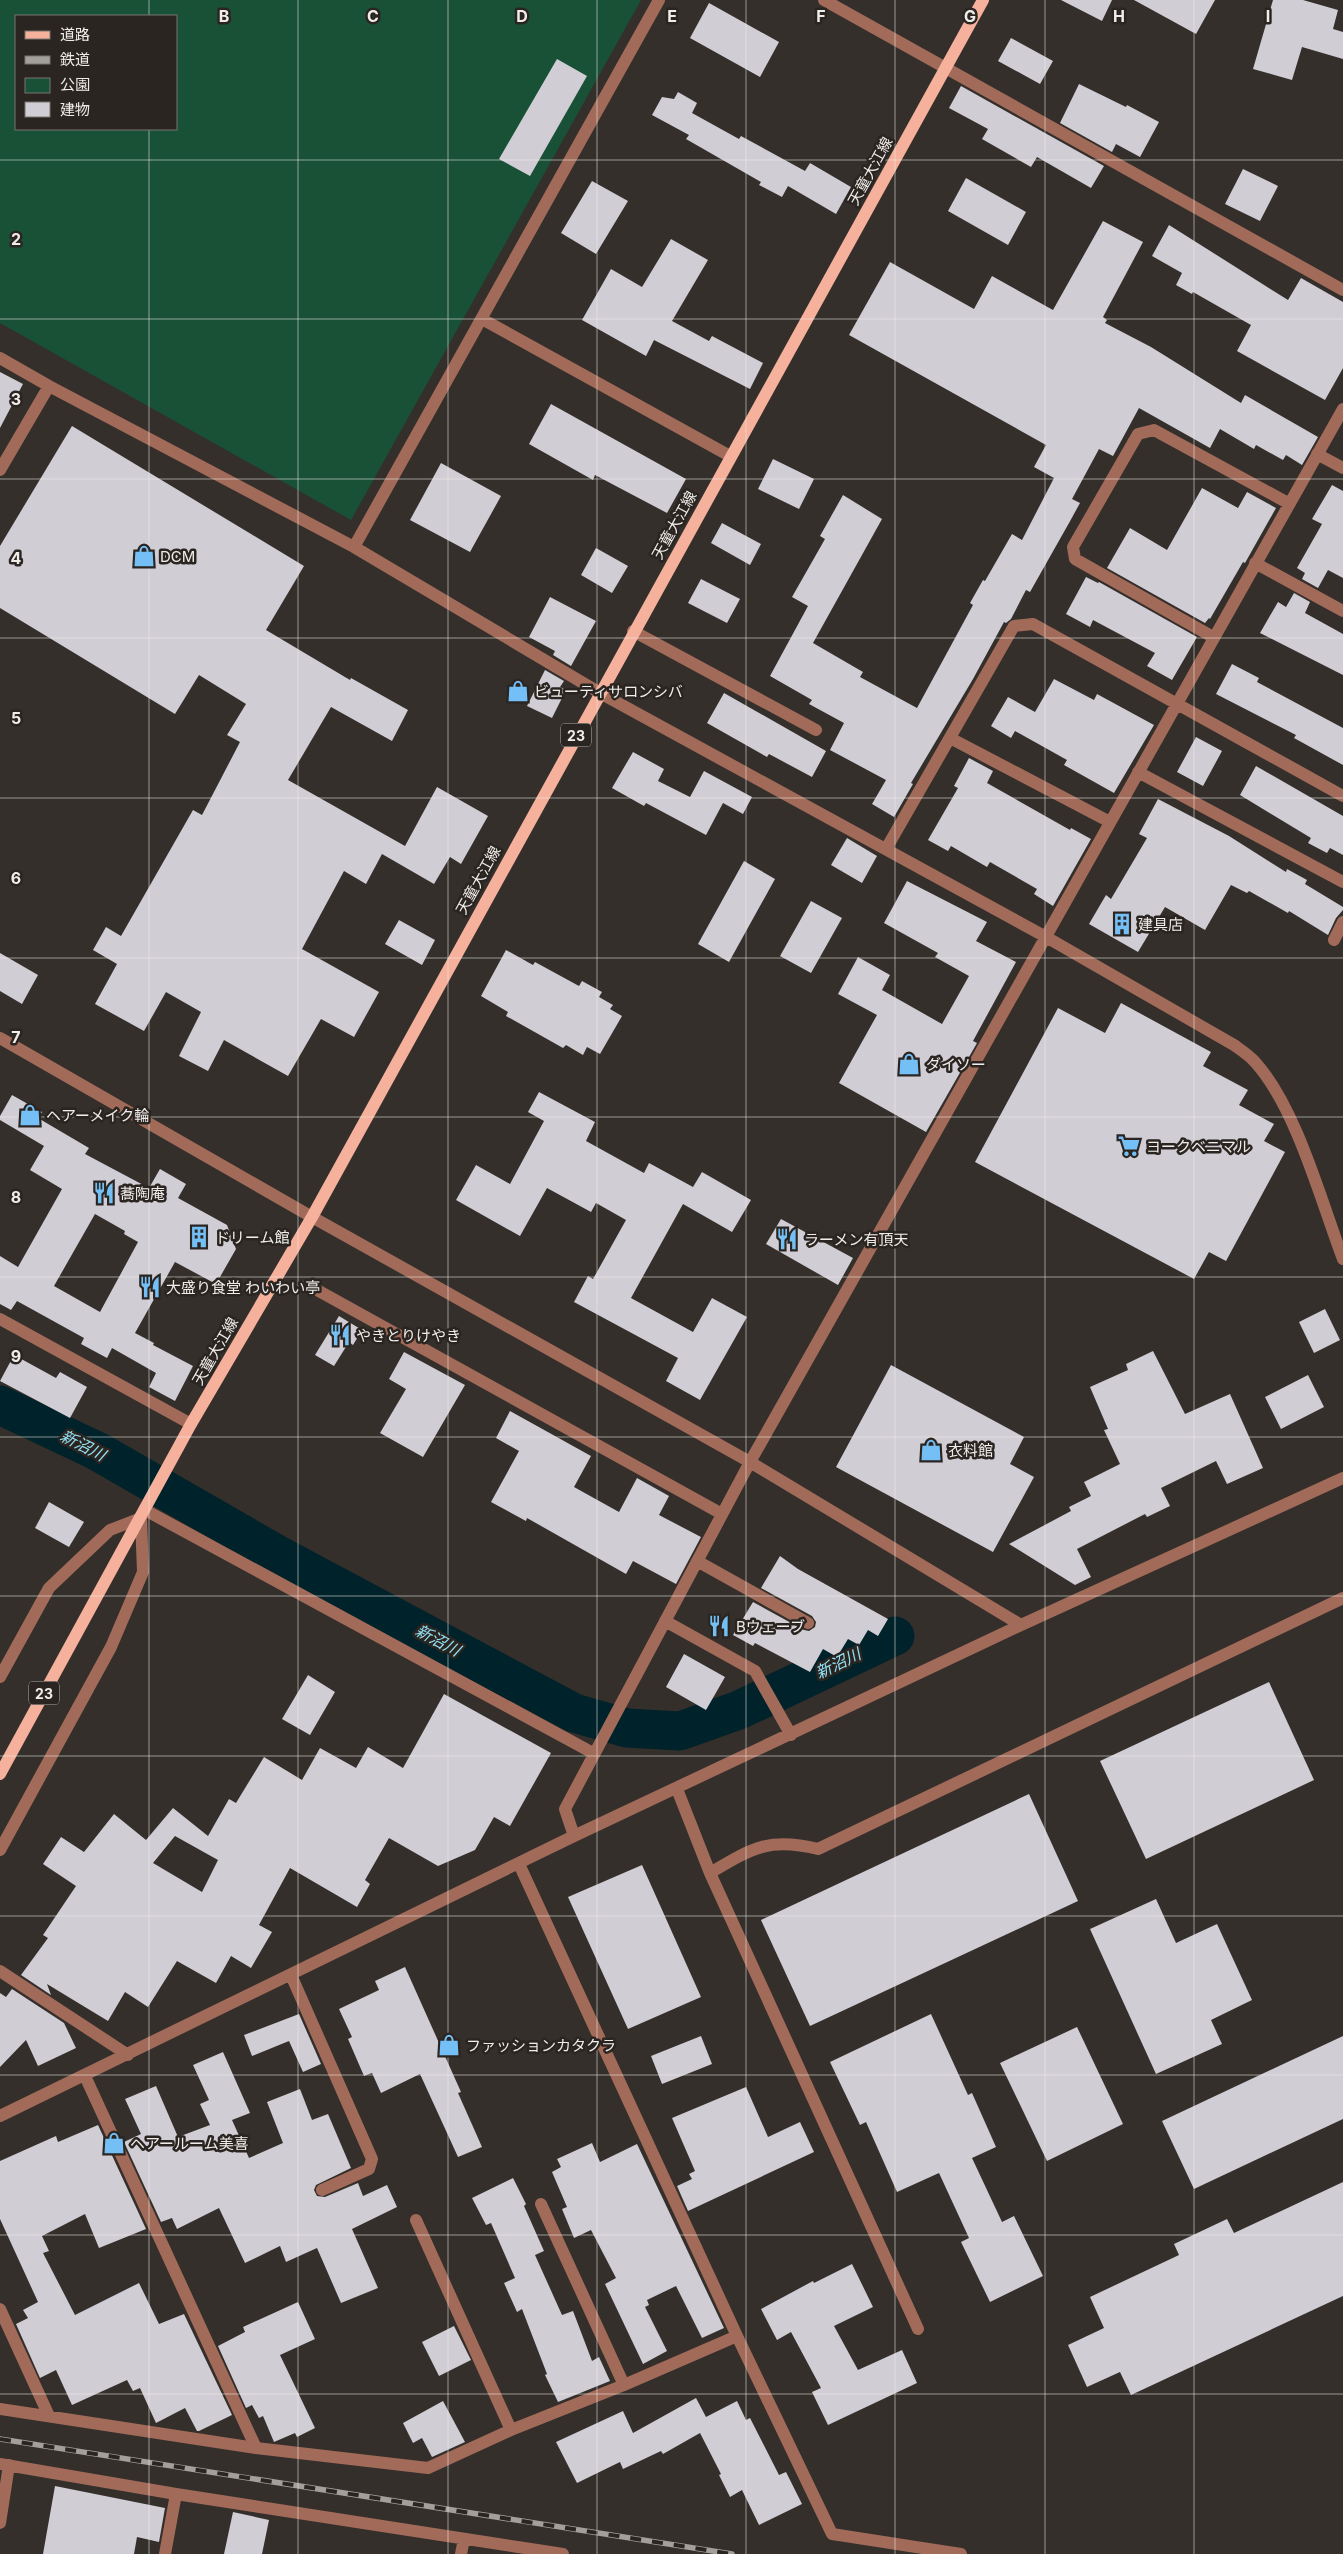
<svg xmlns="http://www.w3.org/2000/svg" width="1343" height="2554" viewBox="0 0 1343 2554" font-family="Inter,'Noto Sans JP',sans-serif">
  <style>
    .green { fill: #185136; fill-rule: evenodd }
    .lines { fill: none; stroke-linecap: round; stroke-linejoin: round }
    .river { stroke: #00222a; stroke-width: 39 }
    .building { fill: #d0cdd5; fill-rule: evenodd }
    .minor { stroke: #a26b59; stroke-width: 12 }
    .major { stroke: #f6b19c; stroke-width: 12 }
    .rail-casing { stroke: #a39f9b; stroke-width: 5.5 }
    .rail { stroke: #2a2521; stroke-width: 4; stroke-dasharray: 11; stroke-linecap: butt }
    .grid { fill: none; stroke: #f0ece9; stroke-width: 1; stroke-opacity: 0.55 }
    .labels { text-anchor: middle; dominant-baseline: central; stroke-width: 5; stroke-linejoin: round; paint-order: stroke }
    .shield { fill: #2a2521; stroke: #b5b0ad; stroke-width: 1 }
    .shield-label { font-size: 14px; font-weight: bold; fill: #f0ece9 }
    .street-label { font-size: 15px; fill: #f0ece9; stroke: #2a2521 }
    .poi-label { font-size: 15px; fill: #f0ece9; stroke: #2a2521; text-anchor: start }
    .water-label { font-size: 16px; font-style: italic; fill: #93e3f7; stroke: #2a2521 }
    .grid-label { font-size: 16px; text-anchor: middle; font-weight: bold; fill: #f0ece9; stroke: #2a2521; stroke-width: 5; stroke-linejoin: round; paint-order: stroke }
  </style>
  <rect width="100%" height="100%" fill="#342f2b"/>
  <path class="green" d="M0 0H641L351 520 0 323ZM16 16H176V129H16Z"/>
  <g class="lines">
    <path class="river" d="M0 1405 97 1451 278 1555 574 1713 627 1728 680 1731 739 1710 895 1636"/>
  </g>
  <path class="building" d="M1061 0H1112L1102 21Z
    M1134 0H1215L1196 34Z
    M1273 0H1303L1338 10 1333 29 1343 32V59L1302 47 1292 80 1253 69Z
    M709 3 779 42 760 77 690 38Z
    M1011 38 1053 61 1040 84 998 61Z
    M557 59 587 76 530 176 499 159Z
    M1079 84 1126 107 1127 105 1159 122 1140 157 1116 144 1112 152 1060 123Z
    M961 86 1104 166 1091 188 1037 157 1031 167 982 139 988 129 949 108Z
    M678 92 697 103 692 113 739 139 741 136 805 171 810 163 851 187 836 214 788 186 782 197 759 185 761 182 686 139 689 135 652 115 662 97 674 99Z
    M1243 169 1278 186 1260 221 1225 204Z
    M966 178 1026 212 1008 245 948 211Z
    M592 181 628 201 596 254 561 233Z
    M1103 221 1143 242 1103 317 1107 320 1105 323 1151 347 1241 403 1245 395 1318 437 1302 465 1286 455 1283 460 1256 445 1254 449 1220 429 1210 448 1139 408 1113 456 1099 449 1072 499 1080 503 1069 523 1030 592 1026 590 1011 619 1006 623 1004 622 973 679 911 783 913 784 894 817 872 804 886 780 830 750 844 723 809 704 812 700 770 676 808 606 792 597 825 539 820 536 843 495 882 519 813 643 863 672 860 677 917 708 973 605 970 603 983 580 985 581 1012 534 1022 540 1054 478 1034 467 1046 445 849 335 890 262 974 309 992 276 1053 310Z
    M1169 225 1288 300 1301 278 1343 302V368L1325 400 1237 351 1251 325 1193 292 1192 294 1176 285 1182 273 1152 256Z
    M671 239 708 260 672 321 709 341 712 336 763 363 750 389 654 340 646 356 582 320 611 269 642 287Z
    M0 372 23 384 0 428Z
    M551 404 686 479 667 513 595 475 593 480 529 444Z
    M72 426 304 566 266 630 350 680 351 678 408 710 392 741 331 707 288 780 405 846 437 787 488 816 461 864 450 857 434 884 382 854 366 884 344 871 302 949 379 992 354 1037 321 1019 288 1076 224 1040 208 1071 179 1056 201 1012 166 992 144 1031 95 1004 117 964 93 950 106 927 121 936 193 810 202 815 240 742 227 735 246 704 199 675 175 714 0 608V546Z
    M773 459 814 479 799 509 758 489Z
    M441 463 501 496 470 552 410 520Z
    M1332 485 1343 491V578L1328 570 1318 588 1302 579 1305 573 1297 568 1322 524 1312 519Z
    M1202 488 1238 508 1247 492 1276 508 1245 563 1243 562 1210 619 1209 618 1205 623 1107 568 1130 528 1167 550Z
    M722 523 761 544 750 565 711 543Z
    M596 548 628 566 612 593 581 575Z
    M1086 577 1098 583 1099 582 1197 637 1172 680 1147 666 1155 653 1093 620 1090 627 1066 614Z
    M701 579 740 599 727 623 688 603Z
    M1294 593 1310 602 1305 613 1343 634V675L1260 633 1278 602 1286 607Z
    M550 597 596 621 571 666 553 655 555 651 529 637Z
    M1232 664 1259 678 1257 682 1343 728V765L1294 738 1296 735 1216 694Z
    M545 670 564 681 560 687 566 690 552 718 527 706Z
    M1054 679 1094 700 1097 694 1154 725 1114 793 1064 765 1067 760 1015 731 1011 738 991 726 1008 697 1035 712Z
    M724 693 826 751 812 777 769 754 767 757 707 723Z
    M1196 737 1222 751 1203 786 1177 772Z
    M633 752 664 769 658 781 690 797 704 771 752 797 743 814 723 803 706 835 646 803 644 806 612 788Z
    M969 758 993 771 987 783 1070 830 1071 828 1091 839 1053 906 1034 894 1037 889 990 862 987 867 951 846 948 851 928 840 958 788 954 786Z
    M1256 766 1343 816V855L1330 848 1327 853 1308 843 1311 838 1240 795Z
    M1158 799 1229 836 1286 872 1287 869 1307 880 1305 884 1343 907V910L1336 918 1328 935 1289 911 1288 913 1249 891 1247 893 1231 885 1205 930 1165 907 1138 952 1089 924 1106 895 1111 899 1147 838 1139 834Z
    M847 838 877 856 862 883 831 865Z
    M744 861 775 879 729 962 698 944Z
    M907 881 987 922 976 941 1016 962 973 1041 977 1043 926 1132 839 1083 877 1015 838 994 858 957 890 975 882 990 942 1024 969 976 935 957 938 953 884 923Z
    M811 901 842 918 811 973 780 956Z
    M399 920 435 940 422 965 385 944Z
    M506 950 533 965 535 962 579 986 582 981 602 992 599 997 613 1005 610 1009 622 1016 600 1054 587 1047 583 1055 566 1045 563 1048 506 1016 508 1012 481 996Z
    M0 953 38 975 22 1004 0 991Z
    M1121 1003 1211 1052 1203 1066 1248 1090 1239 1105 1274 1124 1264 1141 1285 1152 1226 1261 1209 1252 1194 1279 975 1162 1058 1008 1105 1033Z
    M539 1092 595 1122 586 1141 644 1173 649 1163 693 1187 702 1172 751 1200 732 1232 683 1204 631 1298 693 1332 712 1298 747 1317 700 1400 666 1381 678 1358 574 1302 588 1276 593 1279 626 1220 596 1203 591 1212 547 1188 520 1236 456 1200 476 1165 510 1184 544 1121 528 1112Z
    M12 1095 42 1112 38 1118 89 1148 85 1154 149 1188 160 1169 186 1184 178 1198 227 1225 236 1249 216 1284 175 1262 135 1333 154 1343 153 1345 193 1366 175 1401 149 1387 156 1373 112 1348 107 1358 81 1344 84 1338 17 1301 11 1310 0 1304V1256L18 1267 62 1189 30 1170 44 1146 0 1120V1116ZM95 1214 125 1231 124 1234 138 1242 100 1312 54 1286Z
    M781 1219 853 1258 838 1285 766 1244Z
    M1325 1309 1340 1340 1314 1353 1299 1322Z
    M339 1316 362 1330 353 1345 349 1342 334 1366 315 1355Z
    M1153 1351 1185 1414 1230 1394 1263 1468 1227 1484 1216 1461 1161 1488 1170 1506 1147 1517 1145 1514 1077 1549 1091 1577 1075 1585 1009 1544 1071 1511 1069 1507 1091 1496 1084 1482 1120 1464 1104 1430 1108 1429 1090 1387 1128 1370 1126 1364Z
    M404 1352 465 1385 423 1457 380 1433 406 1389 389 1379Z
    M14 1355 56 1378 60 1372 87 1387 70 1418 0 1381Z
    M891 1365 1024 1437 1010 1464 1034 1477 993 1552 836 1467Z
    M1308 1375 1324 1407 1281 1429 1265 1397Z
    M510 1411 591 1456 574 1487 619 1512 637 1478 669 1496 659 1515 701 1537 676 1584 633 1561 626 1574 527 1518 526 1521 491 1502 519 1451 496 1438Z
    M49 1502 84 1522 69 1547 35 1528Z
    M780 1556 798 1569 888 1619 878 1636 868 1630 859 1645 848 1639 837 1657 823 1649 810 1672 755 1643 753 1646 733 1635 753 1602 804 1630 809 1631 815 1627 816 1622 812 1616 761 1588Z
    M684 1654 725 1677 706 1710 666 1687Z
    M308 1675 335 1692 310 1735 282 1719Z
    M1269 1682 1314 1780 1146 1859 1100 1761Z
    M444 1694 551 1753 510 1826 494 1817 475 1850 438 1866 389 1838 365 1880 370 1884 357 1907 290 1868 259 1925 272 1932 251 1968 231 1956 216 1983 177 1961 148 2007 125 1992 108 2021 47 1984 51 1995 21 1975 48 1938 43 1935 76 1886 43 1864 61 1837 84 1852 114 1814 146 1840 173 1808 208 1836 229 1799 236 1803 264 1757 302 1780 320 1748 356 1768 368 1747 403 1768ZM175 1836 218 1860 202 1892 153 1863Z
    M1029 1794 1078 1901 810 2026 761 1920Z
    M642 1865 701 1997 628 2029 568 1897Z
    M1156 1899 1176 1943 1217 1924 1252 2000 1211 2020 1222 2044 1156 2074 1090 1929Z
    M405 1967 461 2092 458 2093 482 2147 458 2157 420 2074 381 2093 372 2073 364 2076 348 2039 352 2037 339 2009 379 1990 375 1981Z
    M12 1989 64 2023 76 2048 38 2066 26 2040 0 2067V1993L6 1997Z
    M299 2014 321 2064 303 2072 289 2041 252 2056 244 2035Z
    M931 2014 968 2095 972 2093 996 2147 972 2158 1002 2222 1014 2216 1043 2276 990 2302 961 2242 969 2238 939 2173 897 2192 866 2122 860 2125 830 2062Z
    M1077 2027 1123 2124 1047 2161 1000 2063Z
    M701 2036 712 2064 662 2084 651 2056Z
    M1343 2036V2119L1194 2189 1162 2121Z
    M223 2052 250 2113 232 2120 249 2158 283 2143 267 2102 300 2089 312 2120 328 2114 351 2168 316 2185 314 2190 317 2196 325 2197 358 2183 363 2196 387 2185 397 2207 352 2229 378 2288 341 2303 317 2248 286 2262 280 2246 245 2263 219 2208 177 2229 172 2218 161 2222 124 2142 141 2134 125 2099 156 2086 178 2137 210 2125 200 2104 209 2100 193 2065Z
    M746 2087 768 2137 800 2122 814 2152 688 2211 677 2186 692 2179 689 2174 695 2171 672 2118Z
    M98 2125 146 2229 99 2248 85 2214 42 2236 49 2251 43 2253 75 2315 139 2283 159 2324 184 2314 232 2415 199 2431H197L185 2408 156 2423 140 2388 133 2391 127 2380 72 2405 56 2370 40 2378 16 2324 28 2318 23 2310 38 2302 0 2219V2161L56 2136 58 2142Z
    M592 2143 600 2162 637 2144 724 2328 702 2338 676 2286 647 2300 649 2305 645 2307 667 2351 643 2364 605 2284 616 2278 591 2230 574 2238 562 2209 567 2207 552 2172 561 2167 557 2159Z
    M513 2178 526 2204 524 2206 544 2251 535 2255 562 2315 573 2311 592 2361 599 2357 610 2381 558 2402 545 2375 547 2374 522 2309 517 2312 504 2283 515 2278 491 2223 486 2225 472 2198Z
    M1343 2182V2296L1131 2395 1120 2372 1087 2387 1068 2345 1104 2328 1090 2297 1179 2255 1174 2244 1227 2219 1234 2233Z
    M852 2264 873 2307 834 2326 858 2370 902 2350 917 2383 828 2425 812 2392 821 2388 791 2332 777 2340 761 2309 813 2281 814 2283Z
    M298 2302 315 2339 280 2355 315 2428 297 2437 295 2433 274 2442 263 2416 259 2418 252 2405 246 2408 218 2346 245 2332 243 2327Z
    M454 2326 471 2360 439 2376 422 2342Z
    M696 2398 706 2417 737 2401 746 2420 750 2418 779 2475 786 2472 802 2504 759 2525 742 2490 730 2497 719 2475 721 2474 700 2433 663 2454 661 2451 623 2469 620 2462 577 2483 556 2442 623 2411 633 2433Z
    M443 2401 465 2442 432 2457 422 2438 413 2443 403 2423Z
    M55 2486 165 2508 159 2542 137 2537 134 2554H43Z
    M233 2512 269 2520 262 2554H224Z"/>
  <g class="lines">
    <path class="minor" d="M824 0 1343 290
      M482 319 730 456
      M0 358 49 386
      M1317 454 1343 468
      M0 470 49 386 354 547 600 693 1046 937 1234 1045C1241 1050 1249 1055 1255 1062 1296 1107 1321 1201 1343 1259
      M354 547 659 0
      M1255 563 1343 611
      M633 631 816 730
      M1213 637 1075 559 1073 547 1138 434 1154 430 1288 503
      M950 738 1110 822
      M1138 772 1343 882
      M886 849 1014 626 1033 624 1343 796
      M1334 940 1343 922
      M0 1038 312 1217 750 1462 1021 1625
      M308 1285 722 1514
      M0 1319 191 1424
      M145 1510 593 1753
      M697 1561 808 1623
      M665 1621 755 1671 791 1735
      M0 1677 49 1588 110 1530 141 1518 143 1572 111 1647 0 1850
      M677 1789 710 1873
      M574 1836 565 1809 750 1462 1343 409
      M519 1864 737 2336 832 2534 961 2554
      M0 1971 128 2055
      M291 1975 372 2159 369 2169 322 2190
      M85 2076 256 2448
      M0 2116 574 1836 1021 1625 1343 1478
      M541 2204 624 2385
      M416 2220 511 2430
      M0 2309 49 2416
      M918 2329 710 1873C752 1848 769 1837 818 1849L1343 1598
      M0 2409 256 2448 428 2468 511 2430 624 2385 737 2336
      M0 2464 176 2494 563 2554
      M0 2523 9 2465
      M165 2554 176 2494
      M461 2554 464 2539"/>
    <path class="major" d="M0 1774 191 1424 312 1217 983 0"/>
    <g class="rail-casing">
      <path id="rail" d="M0 2439 732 2554"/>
    </g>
    <use href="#rail" class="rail"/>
  </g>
  <path class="grid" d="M149 0V16M298 0V2554M448 0V2554M597 0V2554M746 0V2554M895 0V2554M1045 0V2554M1194 0V2554M149 129V2554M0 160H1343M0 319H1343M0 479H1343M0 638H1343M0 798H1343M0 958H1343M0 1117H1343M0 1277H1343M0 1437H1343M0 1596H1343M0 1756H1343M0 1916H1343M0 2075H1343M0 2235H1343M0 2394H1343"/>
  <defs>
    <g id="shop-bare" transform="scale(1.725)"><path d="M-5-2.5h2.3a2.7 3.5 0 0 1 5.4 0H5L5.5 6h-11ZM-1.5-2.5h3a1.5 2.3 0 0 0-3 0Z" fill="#74c0f6" stroke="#2a2521" stroke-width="2.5" paint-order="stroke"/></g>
    <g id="building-bare" transform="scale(1.725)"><path d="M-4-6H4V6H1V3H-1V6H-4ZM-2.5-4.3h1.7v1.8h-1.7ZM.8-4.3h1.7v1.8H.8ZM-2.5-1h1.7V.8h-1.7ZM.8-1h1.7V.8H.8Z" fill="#74c0f6" stroke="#2a2521" stroke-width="2.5" paint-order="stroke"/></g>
    <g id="supermarket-bare" transform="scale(1.725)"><path d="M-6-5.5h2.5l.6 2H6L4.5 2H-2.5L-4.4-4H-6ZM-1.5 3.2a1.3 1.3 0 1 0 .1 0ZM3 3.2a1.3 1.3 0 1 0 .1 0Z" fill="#74c0f6" stroke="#2a2521" stroke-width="2.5" paint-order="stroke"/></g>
    <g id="restaurant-bare" transform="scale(1.725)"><path d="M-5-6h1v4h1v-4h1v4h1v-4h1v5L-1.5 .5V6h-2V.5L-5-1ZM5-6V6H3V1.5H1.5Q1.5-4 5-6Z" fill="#74c0f6" stroke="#2a2521" stroke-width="2.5" paint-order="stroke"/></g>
  </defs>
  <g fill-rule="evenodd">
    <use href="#shop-bare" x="144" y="556"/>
    <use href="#shop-bare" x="518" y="691"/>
    <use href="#building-bare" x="1122" y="924"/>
    <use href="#shop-bare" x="909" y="1064"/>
    <use href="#shop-bare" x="30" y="1115"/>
    <use href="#supermarket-bare" x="1129" y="1146"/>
    <use href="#restaurant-bare" x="104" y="1193"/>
    <use href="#building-bare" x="199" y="1237"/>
    <use href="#restaurant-bare" x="787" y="1239"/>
    <use href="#restaurant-bare" x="150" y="1287"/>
    <use href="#restaurant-bare" x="340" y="1335"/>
    <use href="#shop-bare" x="931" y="1450"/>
    <use href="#restaurant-bare" x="719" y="1626"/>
    <use href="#shop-bare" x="449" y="2045"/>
    <use href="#shop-bare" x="114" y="2143"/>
  </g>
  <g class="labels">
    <g class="shield">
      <rect x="561" y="723.5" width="30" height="23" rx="4"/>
      <rect x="29" y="1681.5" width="30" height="23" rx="4"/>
    </g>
    <g class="shield-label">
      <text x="576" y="735">23</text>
      <text x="44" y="1693">23</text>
    </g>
    <g class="street-label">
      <text transform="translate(870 171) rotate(-61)">天童大江線</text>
      <text transform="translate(674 525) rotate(-61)">天童大江線</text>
      <text transform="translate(478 880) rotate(-61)">天童大江線</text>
      <text transform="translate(215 1351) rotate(-60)">天童大江線</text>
    </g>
    <g class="poi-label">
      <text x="160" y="556">DCM</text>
      <text x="534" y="691">ビューティサロンシバ</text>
      <text x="1138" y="924">建具店</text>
      <text x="926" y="1064">ダイソー</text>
      <text x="46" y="1115">ヘアーメイク輪</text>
      <text x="1146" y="1146">ヨークベニマル</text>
      <text x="120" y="1193">蕎陶庵</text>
      <text x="215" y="1237">ドリーム館</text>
      <text x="804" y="1239">ラーメン有頂天</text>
      <text x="166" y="1287">大盛り食堂 わいわい亭</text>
      <text x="356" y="1335">やきとりけやき</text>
      <text x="948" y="1450">衣料館</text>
      <text x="736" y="1626">Bウェーブ</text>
      <text x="466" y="2045">ファッションカタクラ</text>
      <text x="130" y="2143">ヘアールーム美喜</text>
    </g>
    <g class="water-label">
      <text transform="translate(83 1445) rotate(27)">新沼川</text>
      <text transform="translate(438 1640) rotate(28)">新沼川</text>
      <text transform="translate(838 1663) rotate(-26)">新沼川</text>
    </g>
  </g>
  <g class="grid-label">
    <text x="224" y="22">B</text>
    <text x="373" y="22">C</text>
    <text x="522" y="22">D</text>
    <text x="672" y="22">E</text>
    <text x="821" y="22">F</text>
    <text x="970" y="22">G</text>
    <text x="1119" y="22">H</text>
    <text x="1268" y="22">I</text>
    <text x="16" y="245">2</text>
    <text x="16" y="405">3</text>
    <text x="16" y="564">4</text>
    <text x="16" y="724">5</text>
    <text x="16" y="884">6</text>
    <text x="16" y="1043">7</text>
    <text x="16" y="1203">8</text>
    <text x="16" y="1362">9</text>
  </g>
  <rect x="15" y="15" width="162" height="115" fill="#2a2521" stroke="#797571"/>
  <rect x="25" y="31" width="25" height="8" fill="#f6b19c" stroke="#797571"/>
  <text x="60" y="40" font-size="15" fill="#f0ece9">道路</text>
  <rect x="25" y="56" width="25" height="8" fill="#a39f9b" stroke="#797571"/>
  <text x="60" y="65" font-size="15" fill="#f0ece9">鉄道</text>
  <rect x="25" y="78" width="25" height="15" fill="#185136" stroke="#797571"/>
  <text x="60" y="90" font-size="15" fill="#f0ece9">公園</text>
  <rect x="25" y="102" width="25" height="15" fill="#d0cdd5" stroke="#797571"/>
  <text x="60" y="115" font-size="15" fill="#f0ece9">建物</text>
</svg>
